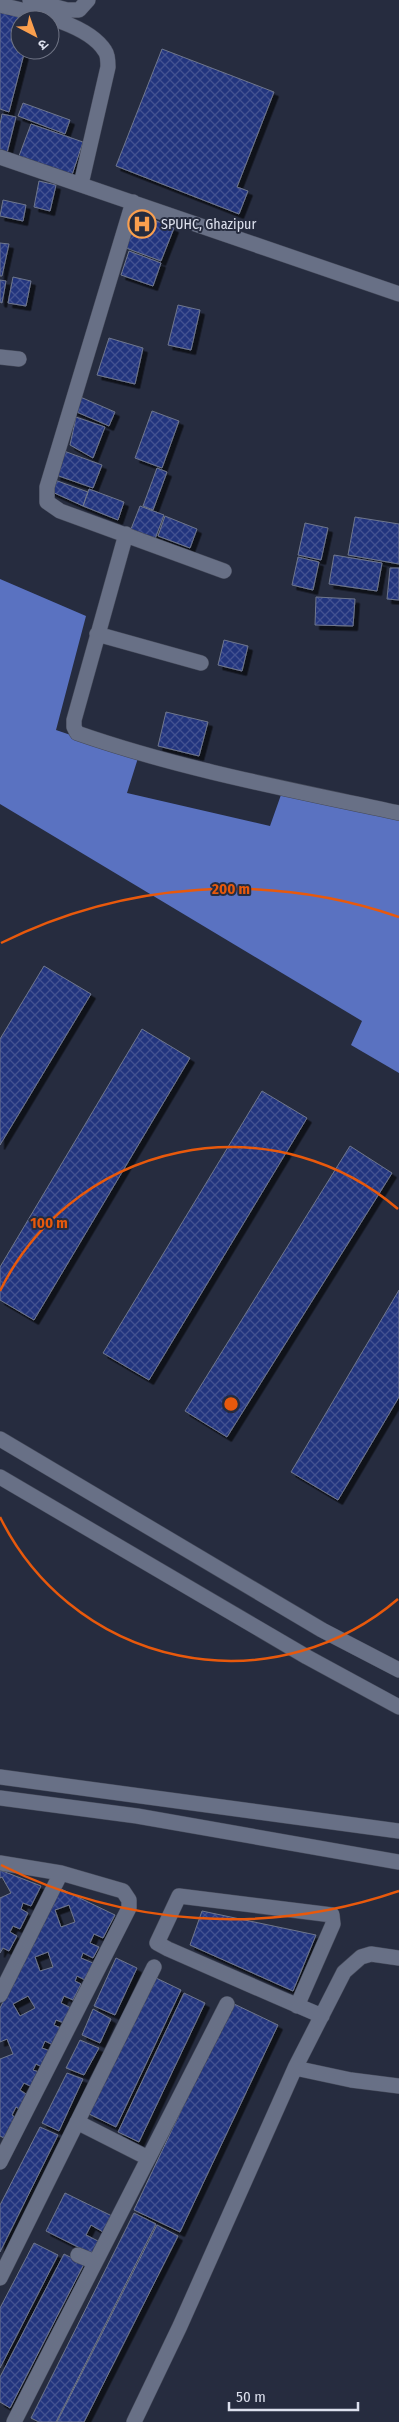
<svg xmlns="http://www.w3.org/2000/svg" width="399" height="2422" viewBox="0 0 399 2422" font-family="'Fira Sans Condensed','Noto Sans Devanagari',sans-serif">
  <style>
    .water { fill: #5a72c1 }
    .building { fill: url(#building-cross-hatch); stroke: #6f778d; fill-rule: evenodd; filter: url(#shadow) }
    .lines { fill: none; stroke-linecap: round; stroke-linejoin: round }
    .street-casing { stroke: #444959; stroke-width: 16 }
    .street { stroke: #687086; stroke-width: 15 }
    .ring { fill: none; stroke: #e8590c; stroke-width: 2.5 }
    .labels { text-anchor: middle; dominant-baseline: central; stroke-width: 4; stroke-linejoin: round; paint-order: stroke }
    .poi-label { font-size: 14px; fill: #dce0ed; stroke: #262c3f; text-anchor: start }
    .centre { fill: #e8590c; stroke: #262c3f; stroke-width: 2.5 }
    .ring-label { font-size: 15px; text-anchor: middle; font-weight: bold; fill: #e8590c; stroke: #262c3f; stroke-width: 4; stroke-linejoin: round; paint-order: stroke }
  </style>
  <defs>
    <pattern id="building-cross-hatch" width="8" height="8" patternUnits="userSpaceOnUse" patternTransform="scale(1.25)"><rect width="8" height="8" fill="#24357e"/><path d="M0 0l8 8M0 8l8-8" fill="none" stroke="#435291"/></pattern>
    <filter id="shadow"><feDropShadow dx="4.5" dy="4.5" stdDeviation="0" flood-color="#0009"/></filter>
  </defs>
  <rect width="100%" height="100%" fill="#262c3f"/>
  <path class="water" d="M0 579 86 616 56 730 138 758 127 793 270 826 282 792 399 812V1073L351 1045 362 1021 0 804Z"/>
  <path class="building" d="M0 12 31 20H20V50H25L9 112 0 109Z
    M162 49 274 92 237 187 248 191 239 214 116 166Z
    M23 103 70 120 65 134 18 116Z
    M2 114 16 117 7 153 0 151V124Z
    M31 124 83 142 72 175 19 156Z
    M39 181 56 185 50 211 34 207Z
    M3 200 26 205 23 221 0 216Z
    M139 214 174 228 161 261 126 248Z
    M0 243 9 244 2 276H0Z
    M129 251 161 263 153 286 121 275Z
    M13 277 31 281 26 306 8 303Z
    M0 280 6 281 2 303 0 302Z
    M178 305 200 310 191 350 168 345Z
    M109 338 143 348 135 384 97 375Z
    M78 396 115 412 109 426 72 410Z
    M152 411 179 421 162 468 135 458Z
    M76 417 105 427 93 458 70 445Z
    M64 451 102 465 93 488 56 475Z
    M157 468 167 472 153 510 143 506Z
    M52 479 88 492 83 506 50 491Z
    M89 489 124 502 118 520 83 506Z
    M140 506 164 515 155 539 131 529Z
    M165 516 197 529 190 548 158 536Z
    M355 517 399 524V564L348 555Z
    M305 523 328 528 321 560 298 555Z
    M334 555 382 563 377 591 329 584Z
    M298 557 319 562 313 590 292 585Z
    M390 568H399V600L387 599Z
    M316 597 355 599 353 626 315 625Z
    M224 640 248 646 242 671 218 665Z
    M166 712 208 722 199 756 158 746Z
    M44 966 91 994 0 1145V1039Z
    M142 1029 190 1058 34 1320 0 1300V1267Z
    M262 1091 307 1118 149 1380 103 1353Z
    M350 1146 392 1173 227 1437 185 1411Z
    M399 1290V1397L338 1500 291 1472Z
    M0 1870 41 1886 31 1906 23 1903 21 1909 28 1913 20 1929 13 1926 10 1932 17 1936 9 1951 3 1948 0 1953V1898L11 1893 2 1877 0 1878Z
    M59 1888 115 1915 103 1938 94 1934 90 1943 99 1947 93 1958 83 1953 81 1958 93 1963 85 1980 77 1976 75 1981 81 1984 73 2000 64 1996 61 2003 71 2008 64 2023 56 2020 54 2025 61 2028 53 2045 45 2041 42 2048 50 2051 42 2067 36 2064 33 2070 39 2072 32 2087 24 2083 20 2090 29 2096 21 2110 16 2107 12 2115 16 2118 6 2139 0 2136V2059L13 2054 7 2039 0 2042V2008ZM69 1905 75 1922 61 1927 55 1910ZM48 1952 53 1967 40 1971 35 1957ZM28 1996 35 2008 20 2016 13 2004Z
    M202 1911 316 1935 293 1991 190 1945Z
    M116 1958 137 1968 115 2015 94 2006Z
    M154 1977 181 1990 116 2127 89 2114Z
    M184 1993 205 2003 139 2142 118 2132Z
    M232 2003 278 2025 180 2232 134 2210Z
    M93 2009 111 2019 100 2043 82 2035Z
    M80 2040 99 2048 84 2075 66 2068Z
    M67 2073 83 2079 59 2131 42 2123Z
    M40 2127 58 2135 0 2252V2205Z
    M65 2193 112 2216 103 2232 91 2225 86 2235 98 2241 92 2254 46 2231Z
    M134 2213 156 2224 56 2422H39L31 2418Z
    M157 2225 178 2236 84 2422H57Z
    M34 2243 58 2255 0 2368V2308Z
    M64 2254 84 2264 10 2408 0 2402V2377Z"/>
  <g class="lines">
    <g class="street-casing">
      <path id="street" d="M30 0 67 10H79L88 0
        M0 5C30 12 88 23 105 51 108 55 108 62 108 67L81 184
        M0 157 399 294
        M133 202 47 487V502L60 511 224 571
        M0 357 19 359
        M126 534 74 720V727L77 733C180 769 292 790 399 813
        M97 634 201 663
        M0 1439 322 1630 399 1670
        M0 1477 307 1657 399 1707
        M0 1777 399 1831
        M0 1798 137 1816 399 1862
        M0 1863 61 1873 123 1891 129 1900V1908L0 2162
        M0 1995 61 1873
        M297 2006 333 1924 332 1915 179 1896 157 1943 168 1949 280 1998 322 2016
        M295 2068 351 2080 399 2086
        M77 2122 148 2158
        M78 2255 95 2262
        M0 2278 154 1967
        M14 2422 227 2004
        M134 2422 180 2326 295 2068 344 1972 361 1957 371 1954 399 1958"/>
    </g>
    <use href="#street" class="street"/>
  </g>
  <g class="ring">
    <path d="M398 1599A257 257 0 0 1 0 1517M0 1291A257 257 0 0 1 398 1209"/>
    <path d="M399 1891A515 515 0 0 1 1 1865M1 943A515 515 0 0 1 399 917"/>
  </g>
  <defs>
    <g id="hospital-ring" transform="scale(1.4375)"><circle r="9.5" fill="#262c3f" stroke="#fa9f4e" stroke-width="1.5"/><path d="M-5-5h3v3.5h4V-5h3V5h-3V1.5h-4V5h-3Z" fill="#fa9f4e"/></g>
  </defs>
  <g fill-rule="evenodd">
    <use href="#hospital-ring" x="142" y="224"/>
  </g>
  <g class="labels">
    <g class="poi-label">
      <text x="161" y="224">SPUHC, Ghazipur</text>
    </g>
  </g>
  <circle cx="231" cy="1404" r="8" class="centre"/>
  <g class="ring-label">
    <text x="231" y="894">200 m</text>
    <text x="49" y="1228">100 m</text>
  </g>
  <g transform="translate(35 35) rotate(139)"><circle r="24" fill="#262c3f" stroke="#6f7485"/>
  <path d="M0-4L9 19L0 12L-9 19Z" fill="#fa9f4e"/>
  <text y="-8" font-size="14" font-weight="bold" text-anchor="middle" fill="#dce0ed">उ</text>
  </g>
  <path d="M229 2402v8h129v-8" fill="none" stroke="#dce0ed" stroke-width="2.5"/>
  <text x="236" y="2402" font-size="15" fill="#dce0ed" stroke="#262c3f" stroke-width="4" paint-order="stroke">50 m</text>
</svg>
